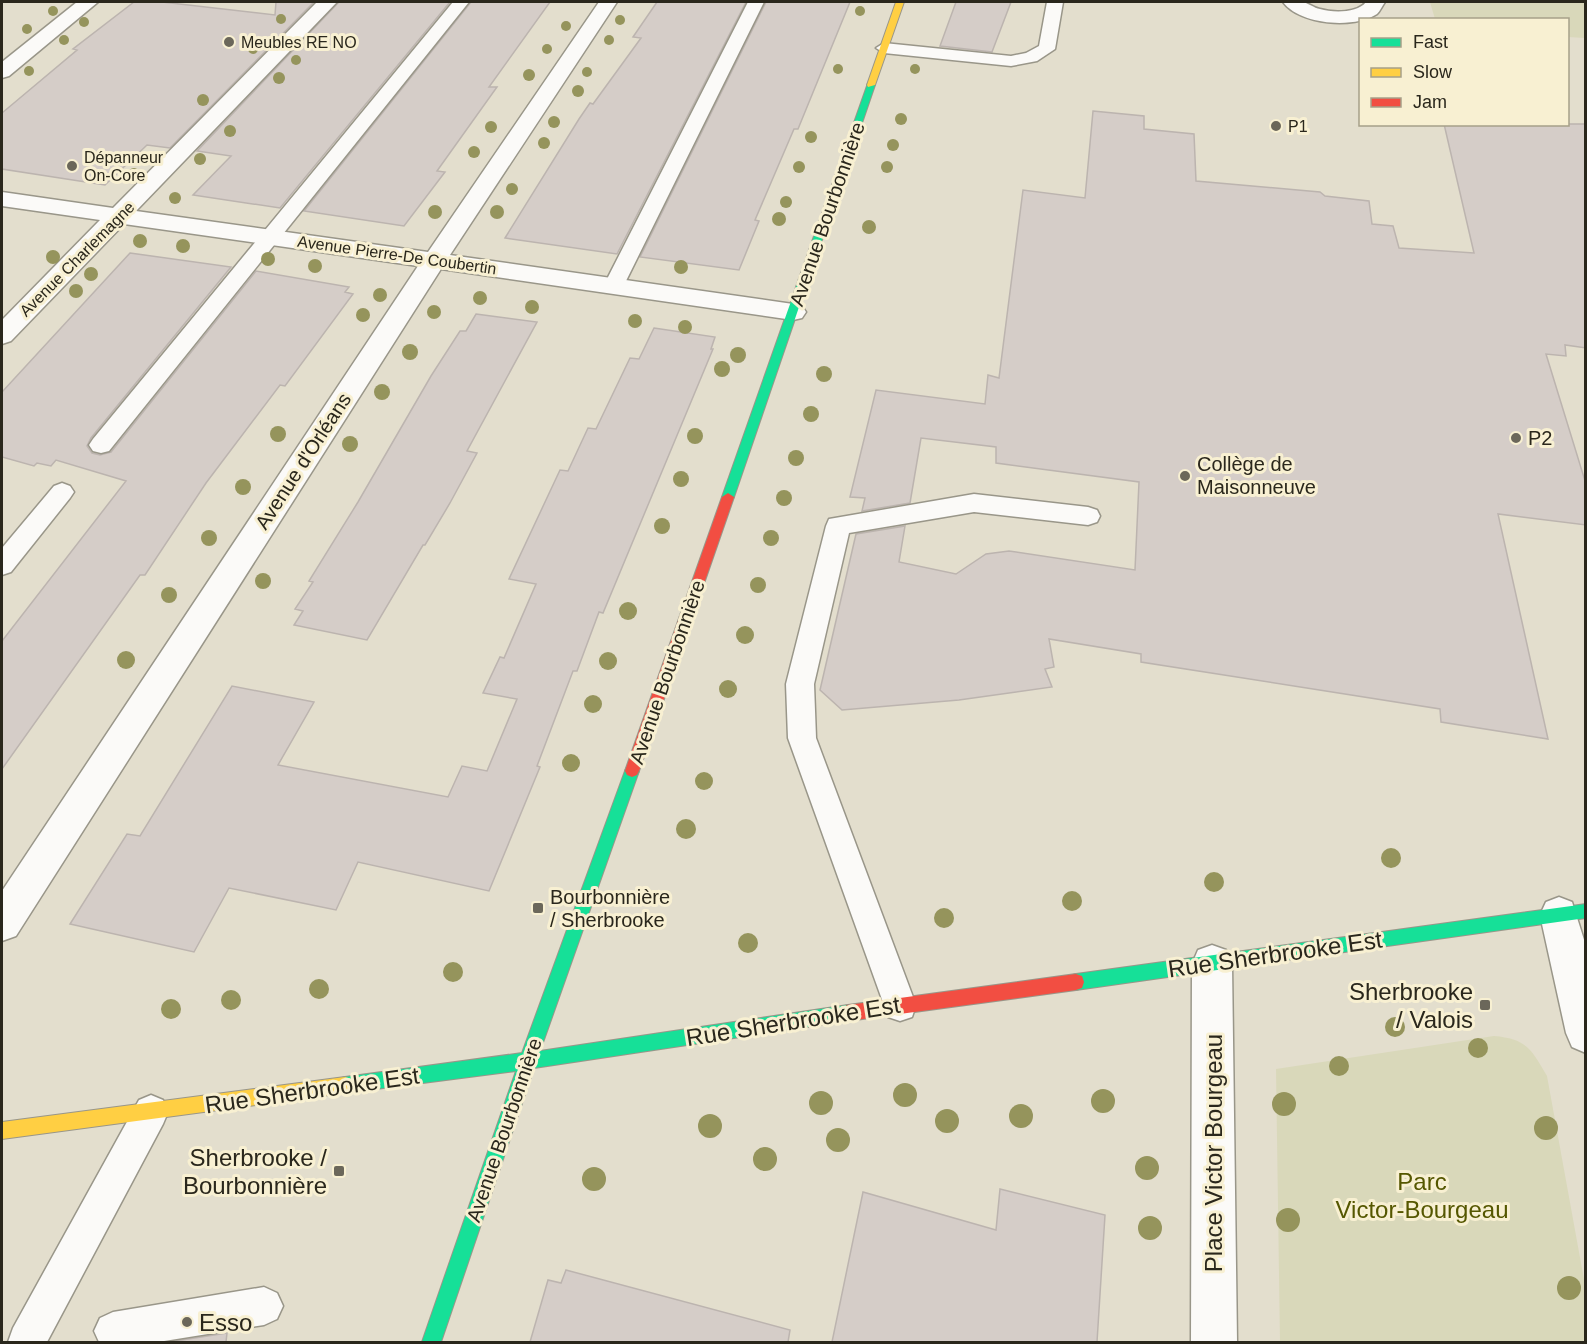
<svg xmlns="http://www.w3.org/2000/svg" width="1587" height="1344" viewBox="0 0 1587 1344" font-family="Helvetica,sans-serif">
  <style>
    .green { fill: #d9d8ba }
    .building { fill: #d5cdc8; stroke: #bcb4af; stroke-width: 1.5 }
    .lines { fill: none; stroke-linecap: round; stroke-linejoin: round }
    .lane-casing { stroke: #999689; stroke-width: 3 }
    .street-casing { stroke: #999689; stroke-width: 3 }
    .fast-casing { stroke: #999689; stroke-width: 2 }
    .slow-casing { stroke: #999689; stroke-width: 2 }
    .jam-casing { stroke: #999689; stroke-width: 2 }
    .lane { fill: #fbfaf8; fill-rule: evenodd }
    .street { fill: #fbfaf8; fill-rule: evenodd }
    .fast { fill: #16e098; fill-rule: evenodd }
    .slow { fill: #ffcf43; fill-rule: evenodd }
    .jam { fill: #f24e42; fill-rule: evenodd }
    .tree { fill: #95945c }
    .poi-dot { fill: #6b675a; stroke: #f8f0d2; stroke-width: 2 }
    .labels { text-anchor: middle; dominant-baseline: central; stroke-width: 6; stroke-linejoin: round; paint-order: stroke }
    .far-poi-label { font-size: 16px; fill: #2a271c; stroke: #f8f0d2; text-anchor: start }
    .far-street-label { font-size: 16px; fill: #2a271c; stroke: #f8f0d2 }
    .street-label { font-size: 20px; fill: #2a271c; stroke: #f8f0d2 }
    .poi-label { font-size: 20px; fill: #2a271c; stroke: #f8f0d2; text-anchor: start }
    .near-street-label { font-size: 24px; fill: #2a271c; stroke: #f8f0d2 }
    .near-poi-label { font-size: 24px; fill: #2a271c; stroke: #f8f0d2; text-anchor: end }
    .near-park-label { font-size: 24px; fill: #555700; stroke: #f8f0d2 }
  </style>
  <rect width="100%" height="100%" fill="#e3decd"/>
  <path class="green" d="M1430 2H1585V38L1568 37V20L1435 19Z
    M1494 1036C1527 1039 1531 1049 1547 1076L1585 1285V1342H1280L1276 1069Z"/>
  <path class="building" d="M134 2H162L275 15 276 2H314L170 148 147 145 105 185 2 169V113L77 50 73 49Z
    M339 2H450L280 208 193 195 231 156 197 151Z
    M471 2H550L489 87H497L437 171 445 172 404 226 304 211Z
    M657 2H746L617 254 505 238 579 119 590 103 593 104 641 38 633 37Z
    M766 2H850L798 129H794L755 220 759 221 739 270 640 257Z
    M956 2H1011L992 52 940 46Z
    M1093 111 1144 116V129L1194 134 1196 181 1320 192 1325 196 1369 201 1372 224 1393 226 1399 248 1474 253 1444 124H1586V348L1565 345 1566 356 1546 354 1586 484V525L1498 514 1548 739 1441 722 1440 709 1141 662V654L1049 639 1054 667 1045 669 1052 687 959 700 842 710 820 690 856 534 905 526 899 562 956 574 986 554 1009 551 1135 570 1139 482 996 463V447L921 438 910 503 862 511 865 498 850 497 876 390 985 404 988 375 999 378 1023 190 1085 198Z
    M130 253 231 267 91 438 87 446 92 453 100 455 111 452 256 271 349 287 345 292 353 294 285 386 280 385 206 483 145 575H140L2 769V641L126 481 56 460 51 466 37 463 34 466 2 457V392Z
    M476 314 537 322 467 451 477 453 450 503 425 545H423L367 640 294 625 303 611 295 609 313 582 309 581 358 502 431 376 460 331H466Z
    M654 328 715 337 711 349H713L603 613 599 612 577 671H573L537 766 540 767 489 891 358 862 336 910 229 888 194 952 70 924 127 834 140 836 232 686 314 702 278 765 448 797 462 766 487 771 517 699 483 693 500 657 504 658 536 584 509 579 560 470 568 471 588 428 596 429 630 358 639 359Z
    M1000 1189 1105 1215 1097 1342H832L863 1192 996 1230Z
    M566 1270 790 1330 788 1342H530L548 1280 561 1283Z
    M227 1333 226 1342H169Z"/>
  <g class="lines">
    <g class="lane-casing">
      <path id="lane" d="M453 2H469L109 451 101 453 93 451 89 445 93 439Z
        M748 2H764L623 287 620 292 613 293 606 292 603 287Z
        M1047 2H1063L1055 49 1037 61 1011 66 884 53 876 48 884 43 1011 56 1026 53 1039 46Z
        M62 483 70 486 74 492 70 498 11 572 2 575V548L54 486Z
        M974 494 1088 507 1097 510 1100 516 1097 522 1088 525 974 512 849 533 814 684 816 738 916 1005 912 1017 900 1021 888 1017 884 1005 788 738 786 684 826 526 829 519Z
        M151 1095 163 1100 168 1112 163 1124 47 1342H8L13 1328 139 1100Z
        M264 1287 277 1293 283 1306 277 1319 264 1325 158 1342H99L94 1331 100 1318 113 1312Z"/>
    </g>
    <g class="street-casing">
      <path id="street" d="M77 2H98L9 76 2 78V62Z
        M317 2H337L136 211 428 252 599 2H617L450 255 793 304 802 306 806 312 802 318 793 320 441 269 16 936 2 941V891L418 266 124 224 11 341 2 344V320L100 220 2 206V192L113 208Z
        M1283 2C1289 1 1297 0 1303 2 1308 3 1314 8 1320 9 1333 13 1358 13 1366 2H1385C1382 6 1380 11 1377 14 1354 29 1300 25 1283 2Z
        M1559 897 1572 902 1586 946V1053L1572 1047 1566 1033 1540 915 1546 902Z
        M1212 945 1226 950 1232 964 1237 1342H1191L1192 964 1198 950Z"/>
    </g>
    <g class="fast-casing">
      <path id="fast" d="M868 83 875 85 734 497 732 500H724L722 497Z
        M632 765 637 767 639 771 540 1051 848 1005 854 1007 856 1013 854 1019 848 1021 534 1068 441 1342H422L516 1071 345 1093 339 1091 337 1085 339 1079 345 1077 522 1053 625 771 627 767Z
        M1586 904V918L1076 990 1070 988 1068 982 1070 976 1076 974Z"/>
    </g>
    <g class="slow-casing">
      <path id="slow" d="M896 2H904L875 85 868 87 867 85Z
        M345 1077 351 1079 353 1085 351 1091 345 1093 2 1139V1122Z"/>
    </g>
    <g class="jam-casing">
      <path id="jam" d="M728 493 734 497 639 771 637 775 632 777 627 775 625 771 722 497Z
        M1076 974 1082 976 1084 982 1082 988 1076 990 848 1021 842 1019 840 1013 842 1007 848 1005Z"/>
    </g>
    <use href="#lane" class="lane"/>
    <use href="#street" class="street"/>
    <use href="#fast" class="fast"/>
    <use href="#slow" class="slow"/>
    <use href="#jam" class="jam"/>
  </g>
  <g class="tree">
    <circle cx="53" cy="11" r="5"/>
    <circle cx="860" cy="11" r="5"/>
    <circle cx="281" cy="19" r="5"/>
    <circle cx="620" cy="20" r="5"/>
    <circle cx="84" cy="22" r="5"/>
    <circle cx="566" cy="26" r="5"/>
    <circle cx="27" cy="29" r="5"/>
    <circle cx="64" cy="40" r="5"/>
    <circle cx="316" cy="40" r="5"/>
    <circle cx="609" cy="40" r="5"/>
    <circle cx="253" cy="49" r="5"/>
    <circle cx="547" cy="49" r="5"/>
    <circle cx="296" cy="60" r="5"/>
    <circle cx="838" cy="69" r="5"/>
    <circle cx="915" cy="69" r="5"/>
    <circle cx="29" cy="71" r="5"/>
    <circle cx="587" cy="72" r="5"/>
    <circle cx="529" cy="75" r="6"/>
    <circle cx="279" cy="78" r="6"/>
    <circle cx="578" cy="91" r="6"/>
    <circle cx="203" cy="100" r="6"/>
    <circle cx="901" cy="119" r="6"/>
    <circle cx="554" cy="122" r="6"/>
    <circle cx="491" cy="127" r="6"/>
    <circle cx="230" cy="131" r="6"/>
    <circle cx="811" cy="137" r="6"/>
    <circle cx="544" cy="143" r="6"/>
    <circle cx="893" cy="145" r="6"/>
    <circle cx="474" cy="152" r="6"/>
    <circle cx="200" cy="159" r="6"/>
    <circle cx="799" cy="167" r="6"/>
    <circle cx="887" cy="167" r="6"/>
    <circle cx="134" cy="174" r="6"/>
    <circle cx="512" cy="189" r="6"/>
    <circle cx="175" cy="198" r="6"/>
    <circle cx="786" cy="202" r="6"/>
    <circle cx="435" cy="212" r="7"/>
    <circle cx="497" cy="212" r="7"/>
    <circle cx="779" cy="219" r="7"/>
    <circle cx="869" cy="227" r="7"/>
    <circle cx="140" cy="241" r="7"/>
    <circle cx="183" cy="246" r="7"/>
    <circle cx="53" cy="257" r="7"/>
    <circle cx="268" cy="259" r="7"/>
    <circle cx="315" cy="266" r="7"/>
    <circle cx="681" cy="267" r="7"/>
    <circle cx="91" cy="274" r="7"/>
    <circle cx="76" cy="291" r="7"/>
    <circle cx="380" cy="295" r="7"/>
    <circle cx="480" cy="298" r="7"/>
    <circle cx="532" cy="307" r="7"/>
    <circle cx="434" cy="312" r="7"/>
    <circle cx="363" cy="315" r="7"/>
    <circle cx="635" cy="321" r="7"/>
    <circle cx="685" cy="327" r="7"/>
    <circle cx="410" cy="352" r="8"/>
    <circle cx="738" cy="355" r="8"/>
    <circle cx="722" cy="369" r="8"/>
    <circle cx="824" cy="374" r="8"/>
    <circle cx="382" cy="392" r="8"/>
    <circle cx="811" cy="414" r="8"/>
    <circle cx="278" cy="434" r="8"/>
    <circle cx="695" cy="436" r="8"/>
    <circle cx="350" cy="444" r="8"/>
    <circle cx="796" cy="458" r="8"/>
    <circle cx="681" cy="479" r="8"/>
    <circle cx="243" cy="487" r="8"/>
    <circle cx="784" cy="498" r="8"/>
    <circle cx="662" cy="526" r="8"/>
    <circle cx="209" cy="538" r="8"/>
    <circle cx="771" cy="538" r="8"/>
    <circle cx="263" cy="581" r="8"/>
    <circle cx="758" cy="585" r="8"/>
    <circle cx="169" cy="595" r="8"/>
    <circle cx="628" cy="611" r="9"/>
    <circle cx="745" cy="635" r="9"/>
    <circle cx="126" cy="660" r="9"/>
    <circle cx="608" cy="661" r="9"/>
    <circle cx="728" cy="689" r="9"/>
    <circle cx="593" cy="704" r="9"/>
    <circle cx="571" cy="763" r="9"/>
    <circle cx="704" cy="781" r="9"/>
    <circle cx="686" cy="829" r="10"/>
    <circle cx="1391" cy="858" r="10"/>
    <circle cx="1214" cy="882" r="10"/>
    <circle cx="1072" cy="901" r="10"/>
    <circle cx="944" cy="918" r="10"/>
    <circle cx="748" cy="943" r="10"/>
    <circle cx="453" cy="972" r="10"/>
    <circle cx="319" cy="989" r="10"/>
    <circle cx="231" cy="1000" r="10"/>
    <circle cx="171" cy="1009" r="10"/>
    <circle cx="1395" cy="1027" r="10"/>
    <circle cx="1478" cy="1048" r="10"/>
    <circle cx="1339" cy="1066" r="10"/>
    <circle cx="905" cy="1095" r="12"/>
    <circle cx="1103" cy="1101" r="12"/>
    <circle cx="821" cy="1103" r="12"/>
    <circle cx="1284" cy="1104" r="12"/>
    <circle cx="1021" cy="1116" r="12"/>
    <circle cx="947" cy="1121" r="12"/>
    <circle cx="710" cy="1126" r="12"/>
    <circle cx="1546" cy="1128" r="12"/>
    <circle cx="838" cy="1140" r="12"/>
    <circle cx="765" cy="1159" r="12"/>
    <circle cx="1147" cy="1168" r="12"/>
    <circle cx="594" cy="1179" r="12"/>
    <circle cx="1288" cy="1220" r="12"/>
    <circle cx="1150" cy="1228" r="12"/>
    <circle cx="1569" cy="1288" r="12"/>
  </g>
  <g class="poi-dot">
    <circle cx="229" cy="42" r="6"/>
    <circle cx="1276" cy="126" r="6"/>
    <circle cx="72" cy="166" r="6"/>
    <circle cx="1516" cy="438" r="6"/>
    <circle cx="1185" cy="476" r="6"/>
    <rect x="532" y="902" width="12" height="12" rx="3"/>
    <rect x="1479" y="999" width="12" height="12" rx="3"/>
    <rect x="333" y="1165" width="12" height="12" rx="3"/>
    <circle cx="187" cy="1322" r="6"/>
  </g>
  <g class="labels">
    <g class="far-poi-label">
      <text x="241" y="42">Meubles RE NO</text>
      <text x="1288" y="126">P1</text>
      <text x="84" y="157">Dépanneur<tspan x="84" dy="18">On-Core</tspan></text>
    </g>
    <g class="far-street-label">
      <text transform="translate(397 255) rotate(8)">Avenue Pierre-De Coubertin</text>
      <text transform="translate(77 259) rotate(-45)">Avenue Charlemagne</text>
    </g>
    <g class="street-label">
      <text transform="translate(827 214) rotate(-71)">Avenue Bourbonnière</text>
      <text transform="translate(303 461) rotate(-57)">Avenue d'Orléans</text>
      <text transform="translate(667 672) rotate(-71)">Avenue Bourbonnière</text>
      <text transform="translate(504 1130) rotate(-71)">Avenue Bourbonnière</text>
    </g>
    <g class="poi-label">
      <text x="1528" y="438">P2</text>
      <text x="1197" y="464">Collège de<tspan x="1197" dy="23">Maisonneuve</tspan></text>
      <text x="550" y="897">Bourbonnière<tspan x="550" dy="23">/ Sherbrooke</tspan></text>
    </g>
    <g class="near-street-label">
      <text transform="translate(1275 954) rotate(-8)">Rue Sherbrooke Est</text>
      <text transform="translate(793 1021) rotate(-9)">Rue Sherbrooke Est</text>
      <text transform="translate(312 1090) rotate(-8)">Rue Sherbrooke Est</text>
      <text transform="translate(1213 1153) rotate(-90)">Place Victor Bourgeau</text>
    </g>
    <g class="near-poi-label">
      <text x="1473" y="991">Sherbrooke<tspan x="1473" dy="28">/ Valois</tspan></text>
      <text x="327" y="1157">Sherbrooke /<tspan x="327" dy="28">Bourbonnière</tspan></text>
      <text x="199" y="1322" text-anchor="start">Esso</text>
    </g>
    <g class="near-park-label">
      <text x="1422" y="1181">Parc<tspan x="1422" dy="28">Victor-Bourgeau</tspan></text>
    </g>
  </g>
  <rect width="1587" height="1344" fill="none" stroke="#2a271c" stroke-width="6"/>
  <rect x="1359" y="18" width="210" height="108" fill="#f8f0d2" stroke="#a6a089" stroke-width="1.5"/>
  <rect x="1371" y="38" width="30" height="9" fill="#16e098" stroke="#a6a089" stroke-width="1.5"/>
  <text x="1413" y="48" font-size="18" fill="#2a271c">Fast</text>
  <rect x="1371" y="68" width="30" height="9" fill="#ffcf43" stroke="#a6a089" stroke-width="1.5"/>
  <text x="1413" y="78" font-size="18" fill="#2a271c">Slow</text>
  <rect x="1371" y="98" width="30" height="9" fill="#f24e42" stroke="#a6a089" stroke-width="1.5"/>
  <text x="1413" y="108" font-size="18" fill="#2a271c">Jam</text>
</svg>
